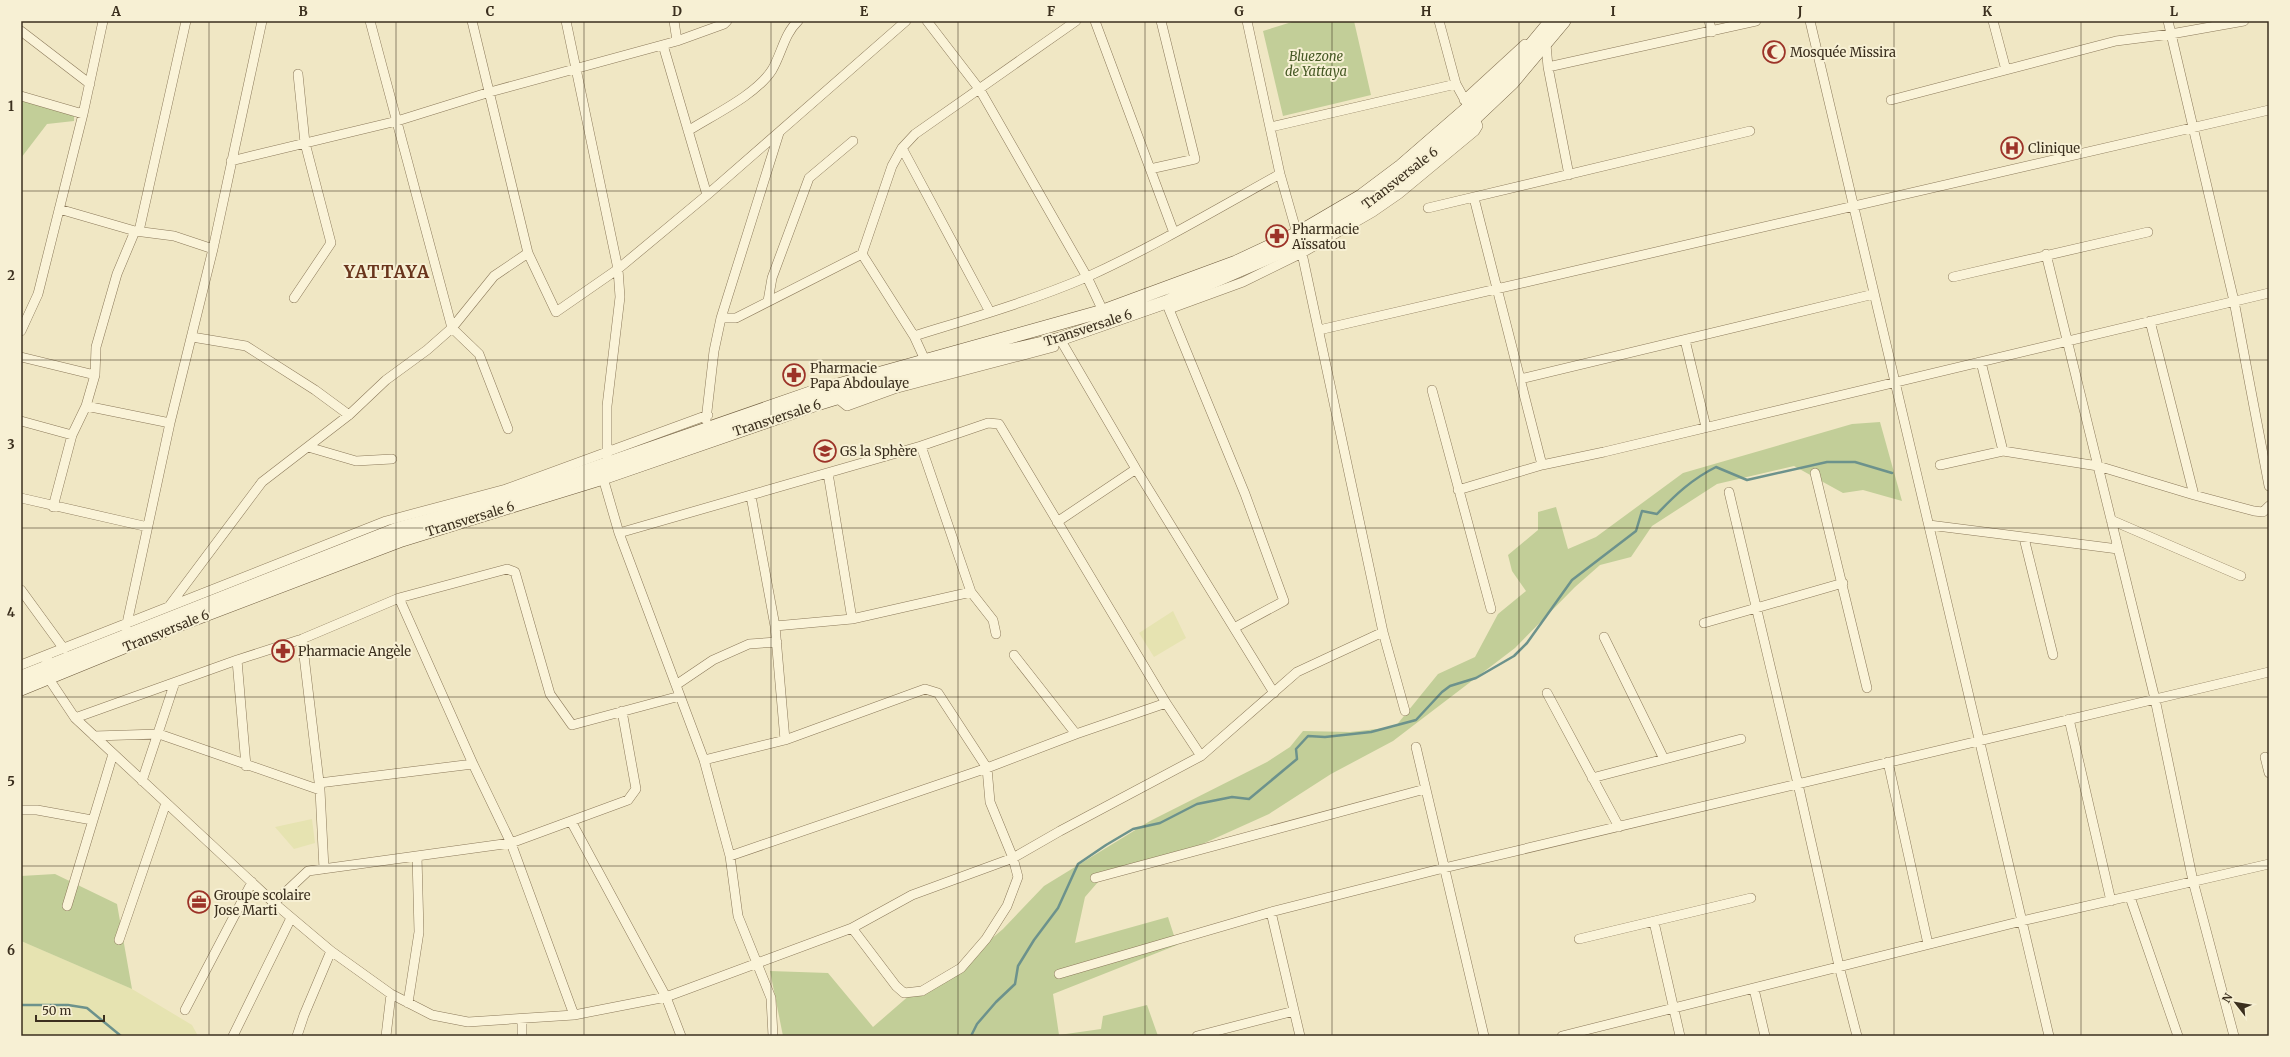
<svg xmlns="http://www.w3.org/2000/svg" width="2290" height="1057" viewBox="0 0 2290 1057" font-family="Merriweather,serif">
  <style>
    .farmland { fill: #e6e3b1 }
    .green { fill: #c2ce98 }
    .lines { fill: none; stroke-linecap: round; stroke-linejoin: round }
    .stream { stroke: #6c928c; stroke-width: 2.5 }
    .minor-casing { stroke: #8b795a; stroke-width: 10 }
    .secondary-casing { stroke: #6d5a3d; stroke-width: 14 }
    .minor { stroke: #faf3d8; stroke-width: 9 }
    .secondary { stroke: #faf3d8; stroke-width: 13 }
    .grid { fill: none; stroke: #3b2f1e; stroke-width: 1; stroke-opacity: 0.55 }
    .labels { text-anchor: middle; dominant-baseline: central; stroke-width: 4; stroke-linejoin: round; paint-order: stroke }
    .poi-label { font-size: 13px; fill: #3b2f1e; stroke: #f7f0d4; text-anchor: start }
    .park-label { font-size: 13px; font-style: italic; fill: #455824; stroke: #f7f0d4 }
    .street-label { font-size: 13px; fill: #3b2f1e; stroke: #f7f0d4 }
    .district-label { font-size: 17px; font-weight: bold; letter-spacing: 1px; fill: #69341c; stroke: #f7f0d4 }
    .neatline { fill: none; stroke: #3b2f1e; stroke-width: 1.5 }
    .grid-label { font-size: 13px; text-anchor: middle; font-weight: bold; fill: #3b2f1e }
  </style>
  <rect width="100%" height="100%" fill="#f0e7c4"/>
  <path class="farmland" d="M1173 611 1186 638 1154 657 1139 633Z
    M312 819 315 843 294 849 275 827Z
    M21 941 132 989 192 1025 198 1036 21 1035Z"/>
  <path class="green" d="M1295 21H1354L1371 95 1283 116 1263 31Z
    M21 96 74 111V121L47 124 21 158Z
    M1880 422 1902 501 1863 490 1843 493 1794 466 1717 484 1652 526 1631 557 1600 565 1575 587 1515 648 1393 741 1331 774 1269 814 1198 846 1140 863 1098 882 1085 897 1075 943 1168 917 1177 945 1053 994 1059 1035 1101 1029 1103 1016 1147 1005 1158 1036H783L770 971 828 973 873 1027 911 994 957 968 1003 929 1044 886 1150 821 1267 762 1290 747 1303 731 1350 732 1395 727 1438 674 1475 657 1498 614 1526 591 1512 571 1508 555 1538 530V512L1556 507 1568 549 1596 537 1683 473 1852 424Z
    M55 874 117 904 132 989 21 941V876Z"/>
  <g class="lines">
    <path class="stream" d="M21 1005H68L87 1008 121 1036
      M971 1036 977 1024 996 1002 1015 984 1018 966 1034 940 1058 908 1078 864 1106 845 1133 829 1160 823 1197 804 1232 797 1249 799 1297 759 1296 749 1308 736 1325 737 1371 732 1416 720 1442 692 1450 686 1476 678 1514 656 1527 643 1572 580 1636 531 1642 511 1657 514C1675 495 1692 479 1716 467L1747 480 1827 462H1855L1892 473"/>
    <g class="minor-casing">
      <path id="minor" d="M370 21 452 328 479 354 508 429
        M472 21 528 253 556 312 618 269 707 195 906 21
        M566 21 618 269 620 297 607 406V455
        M674 21 677 41
        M927 21 980 90 1087 277 1103 311
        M1095 21 1174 233
        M1247 21 1280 174 1300 244 1383 632 1405 711
        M1439 21 1456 84 1467 104
        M1709 21 1712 32
        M1810 21 2049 1036
        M1993 21 2006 70
        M2168 21 2234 301 2269 486
        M21 31 90 84
        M1546 44 1548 67 1756 21
        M663 45 707 195
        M1548 67 1569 175
        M21 96 83 114
        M1464 100 1525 44
        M1891 100 2116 41 2171 34 2244 21
        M1271 127 1456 84
        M688 131C713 115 756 95 772 70 782 53 784 34 798 21
        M902 148 990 312
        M231 161 397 121 490 92 677 41 724 24 727 21
        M1150 169 1195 159 1161 21
        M1474 198 1542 465
        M1428 208 1750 131
        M59 209 135 231 174 236 213 249
        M139 231 186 21
        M862 254 914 336 925 360
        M2046 254 2155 699 2193 881 2234 1036
        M1953 277 2148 232
        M294 298 331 243 305 143 298 74
        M768 301 772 278 809 178 853 141
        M1166 302 1245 494 1284 601 1234 628
        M1169 309 1243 282 1302 253 1373 212 1399 194 1475 131 1478 126 1475 118
        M721 318H736L862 254 892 166 902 148 915 134 1076 21
        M2150 321 2194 495
        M1319 330 2269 110
        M21 331 38 294 83 114 103 21
        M914 336C972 318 1031 301 1087 277 1153 247 1217 209 1280 174
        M192 337 246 346 315 390 349 415
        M1060 339 1136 469 1274 693
        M1685 340 1706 427
        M21 357 95 375
        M1981 362 2003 451
        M1520 379 1874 294
        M1432 390 1491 609
        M837 398 847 406 894 389 1054 347
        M86 406 170 423
        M706 420 714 351 721 318 779 133
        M21 421 72 435
        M308 447 356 461 392 459
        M1940 465 2003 451 2098 466 2194 495 2254 511 2263 512 2269 506
        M828 473 852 619
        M1815 473 1867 688
        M603 478 619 533 704 760 730 856 738 916 771 998 773 1036
        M1458 490 1542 465 1604 452 2269 293
        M1729 492 1798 784 1839 966 1857 1036
        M751 496 775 626 785 740
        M21 498 148 527
        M53 507 72 435 86 406 95 375 96 347 117 274 135 231
        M2111 520 2241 576
        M1057 522 1136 469
        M1929 525 2118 549
        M619 533 921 446 988 423 999 424 1166 703 1201 756
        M2024 538 2053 655
        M21 590 64 649
        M971 592 993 620 996 634
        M399 598 473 764 511 843 574 1015
        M170 605 262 482 349 415 386 380 427 350 452 328 494 276 528 253
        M1704 623 1843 583
        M775 626 852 619 971 592 921 446
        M126 628 170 423 213 249 262 21
        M1604 637 1664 759
        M302 639 320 790 324 869
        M48 655 46 667 49 679 75 718 274 903 331 951 391 994 432 1015 468 1022 574 1015 666 997 852 928 912 895 1013 858 1060 831 1201 756 1297 672 1383 632
        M1014 655 1076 734
        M237 660 246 766
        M21 665 386 521 506 489 708 415
        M676 685 713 660 749 644 777 642
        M1547 693 1619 827
        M75 718 237 660 302 639 399 598 507 569 515 572 550 694 572 725 680 696
        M2069 719 2111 901
        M94 736 159 734 320 790
        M1416 747 1484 1036
        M2265 757 2269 773
        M704 760 785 740 925 689 938 693 987 768 990 802 1013 858 1018 877 1007 906 986 939 961 968 922 991 904 993 896 986 852 928
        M1888 762 1928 944
        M1592 778 1741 739
        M142 781 175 682
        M319 783 473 764
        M21 810H37L92 820
        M572 823 666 997 681 1036
        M730 856 987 768 1076 734 1166 703
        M1095 878 1425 789
        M2130 897 2178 1036
        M274 903 308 871 511 843 628 800 636 789 622 711
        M67 906 113 754
        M1271 912 1300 1036
        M1654 922 1680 1036
        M1579 939 1751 898
        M119 940 166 803
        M1059 974 1271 912 1444 868 2269 672
        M1754 989 1765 1036
        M408 1003 419 932 417 856
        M185 1010 252 882
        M233 1036 291 918
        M297 1036 304 1015 331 951
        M386 1036 391 994
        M522 1036V1020
        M1197 1036 1294 1011
        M1562 1036 2022 921 2269 864"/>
    </g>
    <g class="secondary-casing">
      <path id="secondary" d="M21 677 397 529 502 500 813 392 1103 311 1236 262 1298 233 1361 196 1401 166 1507 74 1551 21
        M21 689 163 631 402 540 603 478 817 404 938 367 1060 339 1166 302 1300 244 1368 205 1393 187 1475 118 1512 83 1564 21"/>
    </g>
    <use href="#minor" class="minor"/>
    <use href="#secondary" class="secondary"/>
  </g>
  <path class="grid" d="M209 21V1036M396 21V1036M584 21V1036M771 21V1036M958 21V1036M1145 21V1036M1332 21V1036M1519 21V1036M1706 21V1036M1894 21V1036M2081 21V1036M21 191H2269M21 360H2269M21 528H2269M21 697H2269M21 866H2269"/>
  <defs>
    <g id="mosque-ring" transform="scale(1.15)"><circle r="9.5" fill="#f7f0d4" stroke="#9c3328" stroke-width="1.5"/><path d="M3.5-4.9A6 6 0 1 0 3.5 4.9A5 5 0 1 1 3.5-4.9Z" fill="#9c3328"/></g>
    <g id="hospital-ring" transform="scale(1.15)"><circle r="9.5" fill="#f7f0d4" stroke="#9c3328" stroke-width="1.5"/><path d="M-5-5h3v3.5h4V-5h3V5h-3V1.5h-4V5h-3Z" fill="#9c3328"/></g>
    <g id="pharmacy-ring" transform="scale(1.15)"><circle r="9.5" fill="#f7f0d4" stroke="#9c3328" stroke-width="1.5"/><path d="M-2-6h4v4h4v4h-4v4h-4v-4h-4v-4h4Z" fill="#9c3328"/></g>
    <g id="school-ring" transform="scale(1.15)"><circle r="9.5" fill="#f7f0d4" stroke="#9c3328" stroke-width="1.5"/><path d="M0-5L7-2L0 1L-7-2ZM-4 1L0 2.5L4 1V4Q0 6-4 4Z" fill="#9c3328"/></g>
    <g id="office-ring" transform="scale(1.15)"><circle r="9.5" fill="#f7f0d4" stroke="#9c3328" stroke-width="1.5"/><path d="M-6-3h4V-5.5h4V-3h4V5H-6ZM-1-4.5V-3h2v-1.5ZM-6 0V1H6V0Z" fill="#9c3328"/></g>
  </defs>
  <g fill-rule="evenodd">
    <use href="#mosque-ring" x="1774" y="52"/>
    <use href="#hospital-ring" x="2012" y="148"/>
    <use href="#pharmacy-ring" x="1277" y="236"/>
    <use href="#pharmacy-ring" x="794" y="375"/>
    <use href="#school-ring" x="825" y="451"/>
    <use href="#pharmacy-ring" x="283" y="651"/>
    <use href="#office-ring" x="199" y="902"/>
  </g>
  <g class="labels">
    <g class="poi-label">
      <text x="1790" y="52">Mosquée Missira</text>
      <text x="2028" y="148">Clinique</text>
      <text x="1292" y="229">Pharmacie<tspan x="1292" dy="15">Aïssatou</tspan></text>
      <text x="810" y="368">Pharmacie<tspan x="810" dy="15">Papa Abdoulaye</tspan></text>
      <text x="840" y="451">GS la Sphère</text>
      <text x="298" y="651">Pharmacie Angèle</text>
      <text x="214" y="895">Groupe scolaire<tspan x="214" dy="15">Jose Marti</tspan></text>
    </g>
    <g class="park-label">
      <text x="1316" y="56">Bluezone<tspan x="1316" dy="15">de Yattaya</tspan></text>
    </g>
    <g class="street-label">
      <text transform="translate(1400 178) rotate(-38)">Transversale 6</text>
      <text transform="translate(1088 328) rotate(-18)">Transversale 6</text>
      <text transform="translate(777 418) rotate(-18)">Transversale 6</text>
      <text transform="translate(470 519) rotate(-17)">Transversale 6</text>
      <text transform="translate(166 631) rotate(-22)">Transversale 6</text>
    </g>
    <g class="district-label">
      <text x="387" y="272">YATTAYA</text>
    </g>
  </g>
  <rect width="2290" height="1057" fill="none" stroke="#f7f0d4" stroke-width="44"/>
  <g transform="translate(2236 1003) rotate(301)" stroke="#f7f0d4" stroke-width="3" paint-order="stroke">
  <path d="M0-3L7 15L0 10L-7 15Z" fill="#3b2f1e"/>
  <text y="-6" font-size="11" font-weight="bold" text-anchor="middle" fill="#3b2f1e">N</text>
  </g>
  <path d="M36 1015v6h68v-6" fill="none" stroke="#3b2f1e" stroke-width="2"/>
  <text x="42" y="1015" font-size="12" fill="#3b2f1e" stroke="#f7f0d4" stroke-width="3" paint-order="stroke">50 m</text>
  <rect x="22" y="22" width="2246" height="1013" class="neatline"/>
  <g class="grid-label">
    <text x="116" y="16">A</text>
    <text x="303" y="16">B</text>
    <text x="490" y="16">C</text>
    <text x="677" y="16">D</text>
    <text x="864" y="16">E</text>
    <text x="1051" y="16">F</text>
    <text x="1239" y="16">G</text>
    <text x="1426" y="16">H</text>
    <text x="1613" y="16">I</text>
    <text x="1800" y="16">J</text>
    <text x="1987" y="16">K</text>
    <text x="2174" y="16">L</text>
    <text x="11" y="111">1</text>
    <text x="11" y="280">2</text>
    <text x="11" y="449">3</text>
    <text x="11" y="617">4</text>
    <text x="11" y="786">5</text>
    <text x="11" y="955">6</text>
  </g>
</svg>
